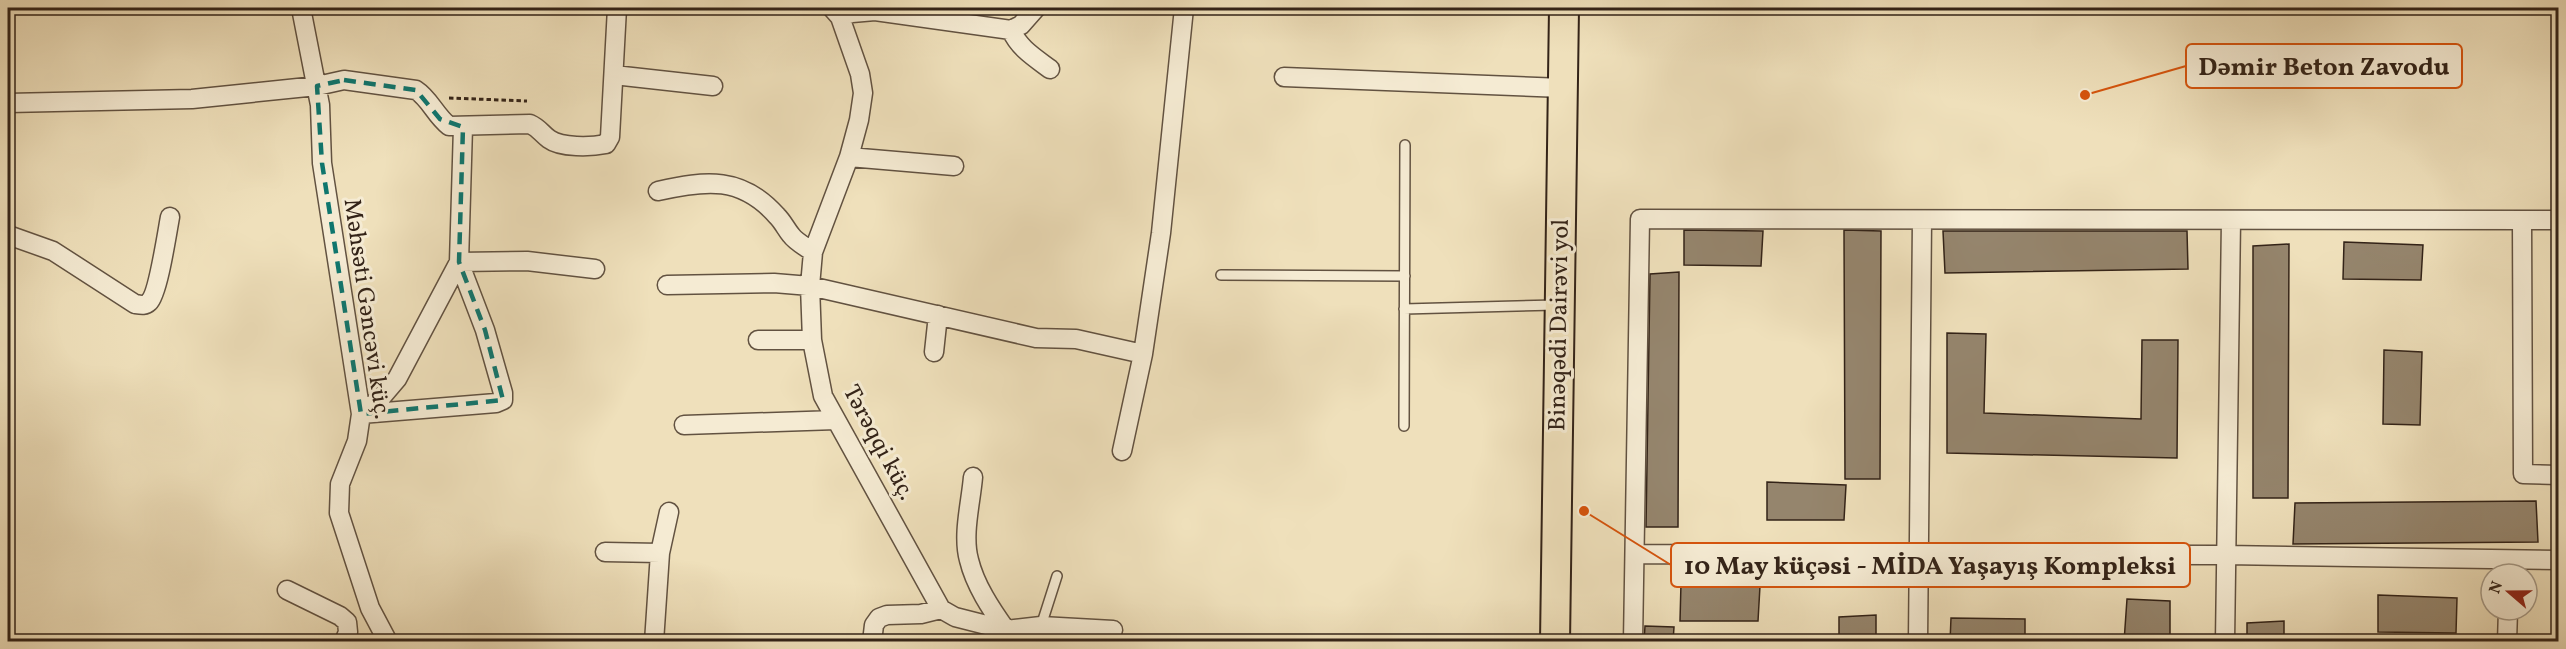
<svg xmlns="http://www.w3.org/2000/svg" width="2566" height="649" viewBox="0 0 2566 649" font-family="Vollkorn,serif">
  <style>
    .building { fill: #95856d; stroke: #332318; stroke-width: 1.5 }
    .lines { fill: none; stroke-linecap: round; stroke-linejoin: round }
    .lane-casing { stroke: #625241; stroke-width: 12 }
    .street-casing { stroke: #625241; stroke-width: 21 }
    .primary-casing { stroke: #332318; stroke-width: 32 }
    .path { stroke: #332318; stroke-width: 3; stroke-dasharray: 4.5 3; stroke-linecap: butt }
    .lane { stroke: #f5ebd3; stroke-width: 9 }
    .street { stroke: #f5ebd3; stroke-width: 18 }
    .primary { stroke: #efe0bb; stroke-width: 28 }
    .marked { fill: none; stroke: #0f766e; stroke-width: 4.5; stroke-dasharray: 12 8; stroke-linejoin: round }
    .labels { text-anchor: middle; dominant-baseline: central; stroke-width: 6; stroke-linejoin: round; paint-order: stroke }
    .street-label { font-size: 24px; fill: #332318; stroke: #f5ebd3 }
    .leader { fill: none; stroke: #d6540d; stroke-width: 2 }
    .callout-dot { fill: #d6540d; stroke: #f5ebd3; stroke-width: 2 }
    .callout { fill: #f5ebd3; stroke: #d6540d; stroke-width: 2 }
    .callout-label { font-size: 26px; text-anchor: middle; font-weight: bold; fill: #332318 }
  </style>
  <rect width="100%" height="100%" fill="#efe0bb"/>
  <filter id="stains"><feTurbulence type="fractalNoise" baseFrequency=".00333" numOctaves="4"/><feColorMatrix values="0 0 0 0 .2 0 0 0 0 .09 0 0 0 0 .02 0 0 0 .5 -.17"/></filter>
  <radialGradient id="worn" r=".72"><stop offset=".6" stop-color="#630" stop-opacity="0"/><stop offset="1" stop-color="#630" stop-opacity=".3"/></radialGradient>
  <path class="building" d="M1684 230 1763 231 1761 266 1684 265Z
    M1844 230 1881 231 1880 479H1845Z
    M1943 231H2187L2188 269 1945 273Z
    M2344 242 2423 245 2421 280 2343 279Z
    M2289 244 2288 498H2253V246Z
    M1679 272 1678 527H1646L1650 274Z
    M1947 333 1986 334 1984 413 2141 419 2142 340H2178L2177 458 1947 453Z
    M2384 350 2422 352 2420 425 2383 424Z
    M1767 482 1846 485 1844 520H1767Z
    M2536 501 2538 542 2293 544 2295 503Z
    M1681 583 1760 586 1758 621H1680Z
    M2378 595 2457 598 2456 633 2378 632Z
    M2127 599 2170 601V642H2124Z
    M1876 615V642H1839V617Z
    M1951 618 2025 619V642H1950Z
    M2284 621V642H2247V623Z
    M1645 626 1674 627 1673 642H1644Z"/>
  <g class="lines">
    <g class="lane-casing">
      <path id="lane" d="M1221 275 1405 276
        M1404 309 1556 305
        M1404 426 1405 145
        M1041 626 1057 576"/>
    </g>
    <g class="street-casing">
      <path id="street" d="M301 8 320 105 322 163 361 414 357 441 340 484 339 513 370 608 388 642
        M832 8 840 17 860 74 863 93 859 120 849 157 813 252 810 286 812 340 823 396 941 609 955 617 1006 630 1007 642
        M840 17 852 13 875 11 1011 30 1021 25 1036 8
        M1011 30C1019 48 1034 57 1050 69
        M614 75 713 86
        M1284 77 1563 88
        M8 103 192 99 317 86 344 80 416 90C430 99 435 115 449 126L530 124C539 128 541 133 549 139 561 148 591 147 606 144L610 137 617 8
        M849 157 954 166
        M658 191C706 180 742 176 777 216 783 222 786 229 791 235 796 242 806 247 813 252
        M2522 220 2523 474 2558 475
        M8 235 53 251 135 304C141 305 145 306 149 302 158 294 167 233 170 217
        M667 285 774 283 810 286 1036 338 1076 339 1143 354
        M758 340H812
        M934 352 938 315
        M361 414 496 403 503 400V393L485 330 459 262 463 127
        M361 414 380 399 397 379 459 262 527 261 595 269
        M684 425 836 420
        M1122 451 1143 354 1161 233 1184 8
        M973 477C971 502 962 535 969 560 975 585 991 609 1006 630L1041 626 1113 630
        M605 552 660 553
        M1635 554 2226 555 2558 560
        M287 590 340 616 347 622 348 632 344 642
        M654 642 660 553 669 512
        M872 642 874 625 879 618 887 615 921 614 941 609
        M1633 642 1640 219 2558 220
        M1918 642 1922 220
        M2225 642 2231 220
        M2507 642 2508 610"/>
    </g>
    <g class="primary-casing">
      <path id="primary" d="M1555 642 1564 8"/>
    </g>
    <path class="path" d="M449 98 527 101"/>
    <use href="#lane" class="lane"/>
    <use href="#street" class="street"/>
    <use href="#primary" class="primary"/>
  </g>
  <path class="marked" d="M344 80 416 90 440 119 463 127 459 262 485 330 503 400 361 414 322 163 317 86Z"/>
  <g class="labels">
    <g class="street-label">
      <text transform="translate(366 309) rotate(82)">Məhsəti Gəncəvi küç.</text>
      <text transform="translate(1560 325) rotate(-89)">Binəqədi Dairəvi yol</text>
      <text transform="translate(878 443) rotate(62)">Tərəqqi küç.</text>
    </g>
  </g>
  <path class="leader" d="M2085 95L2186 66M1584 511L1671 565"/>
  <g class="callout-dot">
    <circle cx="2085" cy="95" r="6"/>
    <circle cx="1584" cy="511" r="6"/>
  </g>
  <g class="callout">
    <rect x="2186" y="44" width="276" height="44" rx="6"/>
    <rect x="1671" y="543" width="519" height="44" rx="6"/>
  </g>
  <g class="callout-label">
    <text x="2324" y="75">Dəmir Beton Zavodu</text>
    <text x="1930" y="574">10 May küçəsi - MİDA Yaşayış Kompleksi</text>
  </g>
  <rect width="2566" height="649" fill="none" stroke="#efe0bb" stroke-width="30"/>
  <rect x="9" y="9" width="2548" height="631" fill="none" stroke="#332318" stroke-width="3"/>
  <rect x="15" y="15" width="2536" height="619" fill="none" stroke="#332318" stroke-width="1.5"/>
  <g transform="translate(2509 592) rotate(290)"><circle r="28" fill="#f5ebd3" stroke="#a79b88" stroke-width="1.5"/>
  <path d="M0-4.5L10 22L0 15L-10 22Z" fill="#8f2418"/>
  <text y="-9" font-size="16" font-weight="bold" text-anchor="middle" fill="#332318">N</text>
  </g>
  <rect width="100%" height="100%" filter="url(#stains)"/>
  <rect width="100%" height="100%" fill="url(#worn)"/>
</svg>
